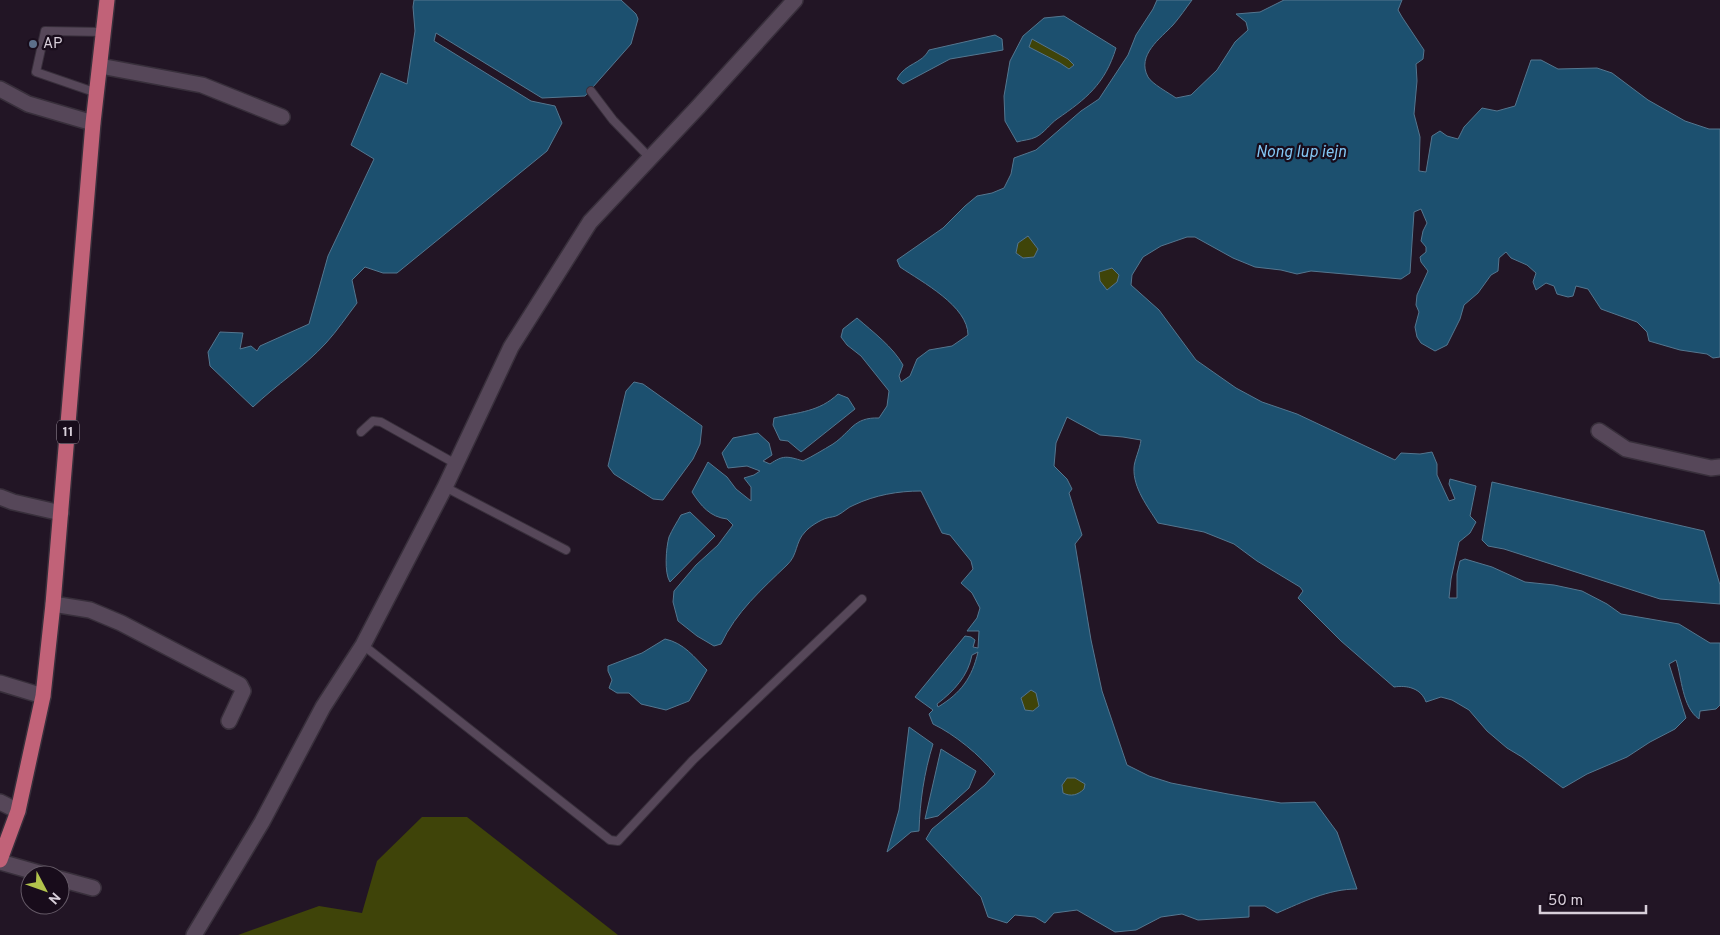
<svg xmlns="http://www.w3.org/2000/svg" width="1720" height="935" viewBox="0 0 1720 935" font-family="Overpass,sans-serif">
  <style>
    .green { fill: #3f4409 }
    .water { fill: #1c506f; stroke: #54768f; fill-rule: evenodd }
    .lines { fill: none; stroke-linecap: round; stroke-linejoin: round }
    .service-casing { stroke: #382f3b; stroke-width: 10 }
    .minor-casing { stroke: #382f3b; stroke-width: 18 }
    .trunk-casing { stroke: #382f3b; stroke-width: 18 }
    .service { stroke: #564759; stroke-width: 8 }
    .minor { stroke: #564759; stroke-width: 15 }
    .trunk { stroke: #c16278; stroke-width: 15 }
    .service-dot { fill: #5c6f8a; stroke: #180c1b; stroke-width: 2 }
    .labels { text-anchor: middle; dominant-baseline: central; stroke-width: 4.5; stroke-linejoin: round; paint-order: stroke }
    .shield { fill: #180c1b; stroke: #9e94a1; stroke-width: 1 }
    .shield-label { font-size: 14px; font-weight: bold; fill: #d8cfda }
    .poi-label { font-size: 15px; fill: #d8cfda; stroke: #180c1b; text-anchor: start }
    .water-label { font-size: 16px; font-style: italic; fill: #84c7f4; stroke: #180c1b }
  </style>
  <rect width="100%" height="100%" fill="#221525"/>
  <path class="green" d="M1032 39 1068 59 1074 64 1069 70 1060 63 1029 47Z
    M1028 236 1038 249 1034 257 1023 258 1016 253 1018 243Z
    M1112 268 1119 275 1117 282 1107 290 1100 281 1099 272Z
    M1031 690 1036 693 1039 706 1034 711H1025L1021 698Z
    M1067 778H1075L1085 784V789C1078 796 1071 797 1063 793L1062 785Z
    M422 817H467L618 935H238L319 906 362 913 377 861Z"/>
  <path class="water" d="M414 0H621L636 14 638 19 631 44 585 96 542 98 436 33 434 41 531 101 555 106 562 123 547 151 397 273H383L365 267 352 280 357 303C347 316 337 331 326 343 304 367 276 385 253 407L210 366 208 352 220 332 243 333 240 349 251 346 257 351 260 346 309 324 328 256 374 159 351 145 381 73 407 84 415 31 413 7Z
    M1157 0H1192C1186 8 1180 17 1173 25 1161 38 1136 55 1148 77 1152 84 1169 93 1176 98L1191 95 1217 70 1235 42 1248 30 1246 22 1236 14 1260 12 1284 0H1402L1398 10 1402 17 1424 50 1423 59 1416 64 1417 81 1414 114 1420 137 1419 171 1426 172 1432 136 1440 131 1447 136 1458 139 1464 127 1482 108 1497 111 1515 106 1531 60H1541L1558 69 1597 68 1612 73 1648 100 1685 121 1709 129H1720V357L1713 358 1707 354 1680 350 1649 341 1647 332 1637 322 1601 309 1588 289 1576 286 1573 296 1568 297 1557 294 1554 286 1546 283 1536 290 1533 282 1536 273 1527 265 1511 258 1506 252 1499 258 1498 271 1491 275 1478 293 1464 305 1460 319 1447 345 1435 351 1421 343 1417 337 1415 327 1419 312 1416 305 1417 295 1428 271 1421 262 1420 257 1426 252V247L1421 241 1423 231 1427 223 1421 209 1414 212 1410 273 1401 279 1311 271 1297 274 1281 270 1255 267 1233 258 1195 237H1187L1161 246 1143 257 1132 275 1131 285 1159 310 1196 360 1236 388 1262 402 1297 414 1395 460 1401 453 1420 454 1432 452 1437 464V475L1449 501 1455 499 1449 484 1450 479 1476 486 1470 516 1476 522 1470 533 1459 542 1451 579 1449 598H1457V574L1460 561 1465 559 1492 567 1525 582 1554 585 1582 591 1607 604 1621 614 1679 624 1710 643H1720V705L1716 709 1700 711 1699 719C1682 707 1682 678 1676 660L1669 664 1686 718 1675 729 1650 742 1627 757 1587 774 1563 788 1522 757 1507 748 1487 731 1469 710 1452 700 1441 697 1426 702C1421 688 1407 685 1394 687L1341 641 1298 598 1303 591 1300 587 1257 561 1234 544 1204 532 1158 523C1148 507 1133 488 1134 468 1134 461 1140 449 1141 440L1123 437 1100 435 1067 417 1056 443 1054 466 1067 479 1072 489 1069 493 1082 535 1075 544 1091 640 1102 691 1127 765 1149 776 1171 783 1228 794 1281 803 1315 802 1337 832 1357 889C1328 889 1303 902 1277 913L1265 906H1249V917L1198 920 1182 914 1161 917 1136 930 1115 932 1077 910 1054 913 1045 923 1035 917 1015 915 1007 923 988 917 981 897 926 839 932 829 985 785 995 774C980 755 954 734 933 724L929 714 933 710 915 697 965 636 971 637 975 640 973 647 978 648 979 631H967L977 618 980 608 972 593 961 583 973 569 971 561 950 535 942 533 921 491C898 491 875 495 854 505 848 507 844 512 838 515 835 517 830 517 827 518 820 520 809 527 805 532 795 542 798 555 787 565 762 589 736 612 721 644L714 646 697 636 678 621 673 602 674 591 696 565 718 545 733 525 727 519C710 517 701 506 692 492L708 462 727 477 736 489 751 501V487L744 478 754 475 760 471 747 466 728 468 722 453 733 438 758 433 769 443 772 455 763 461 770 464C783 455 787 456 803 461 813 456 823 450 833 444 851 432 853 417 879 418L887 406 889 391 861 356 847 345 841 337 843 329 857 318C873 332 893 347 903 365L899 376 901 382 910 376 917 359 929 350 952 346 968 335C968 306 922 282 900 267L897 260 943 228 965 206 977 196 992 193 1004 188 1011 174 1014 158 1036 150 1081 111 1099 99 1128 55 1136 35 1153 9ZM1028 236 1038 249 1034 257 1023 258 1016 253 1018 243ZM1112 268 1119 275 1117 282 1107 290 1100 281 1099 272ZM978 652C972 678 961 693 938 707L937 704C954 691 968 676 972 655ZM1031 690 1036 693 1039 706 1033 711 1025 710 1021 698ZM1067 778H1075L1085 784 1084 789C1078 795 1071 797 1063 793L1062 785Z
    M1064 16 1116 48C1105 84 1086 99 1057 119 1050 124 1044 133 1036 137 1030 140 1023 140 1017 142L1005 121 1004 96 1010 61 1023 36 1044 18ZM1032 39 1068 59 1074 65 1069 69 1060 63 1029 47Z
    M995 35 1002 39 1003 50 950 59 903 84 897 79C905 63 922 64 929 50Z
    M634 382 643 384 702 426 700 444 693 459 663 500 653 499 614 474 608 466 626 391Z
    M838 394 848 398 855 409 801 452 788 441 780 440 773 425 774 418C799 412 819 412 838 394Z
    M1492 482 1704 531 1720 585V604L1660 599 1504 549 1488 546 1482 540Z
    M690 512 715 536 670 582C664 573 666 548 669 537 672 530 677 522 681 515Z
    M665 639C684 643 694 657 707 670L689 701 666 710 641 704 629 693H617L609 688 612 680 608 671V666L642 653Z
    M909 727 933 744C924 773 920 801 919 831L911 832 887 852 899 810Z
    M941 749 976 771 969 788 938 816 925 819Z"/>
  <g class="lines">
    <g class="service-casing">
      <path id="service" d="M591 91 613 120 650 158
        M97 93 36 72 45 31 104 32
        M361 432 373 421 381 422 456 464
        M445 487 566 550
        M363 645 610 840 618 841 693 760 862 599"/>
    </g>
    <g class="minor-casing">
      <path id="minor" d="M100 66 202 85 282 117
        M0 89 28 104 93 123
        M1599 431 1626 449 1711 468 1720 467
        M0 497 13 502 61 513
        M53 604 90 610 121 623 240 685 243 691 229 721
        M0 683 43 696
        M0 802 18 811
        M0 862 46 875
        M60 879 93 888
        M194 935 262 822 323 707 363 645 445 487 511 347 590 222 699 106 795 0"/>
    </g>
    <g class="trunk-casing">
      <path id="trunk" d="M0 860 18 811 43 696 53 604 93 123 107 0"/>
    </g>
    <use href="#service" class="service"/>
    <use href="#minor" class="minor"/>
    <use href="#trunk" class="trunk"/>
  </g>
  <circle class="service-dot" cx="33" cy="44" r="5"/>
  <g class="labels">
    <rect class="shield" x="57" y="420.5" width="22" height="23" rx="4"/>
    <g class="shield-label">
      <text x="68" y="432">11</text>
    </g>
    <g class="poi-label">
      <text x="43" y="44">AP</text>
    </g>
    <g class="water-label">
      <text x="1301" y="153">Nong lup iejn</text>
    </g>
  </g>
  <g transform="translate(45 890) rotate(131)"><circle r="24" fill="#180c1b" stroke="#655a67"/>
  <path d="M0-4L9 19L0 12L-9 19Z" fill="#b2c34c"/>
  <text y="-8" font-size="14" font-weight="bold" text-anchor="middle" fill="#d8cfda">N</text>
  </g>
  <path d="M1540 905v8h106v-8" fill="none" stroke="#d8cfda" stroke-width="2.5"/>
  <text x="1548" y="905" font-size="15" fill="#d8cfda" stroke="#180c1b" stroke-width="4" paint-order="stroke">50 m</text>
</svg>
